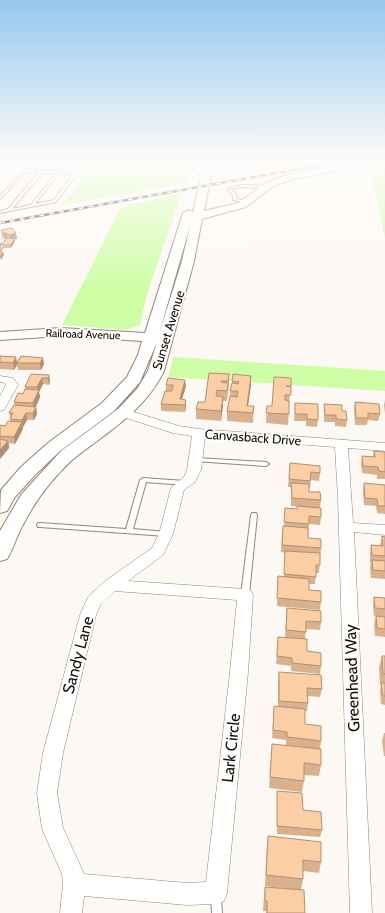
<svg xmlns="http://www.w3.org/2000/svg" width="385" height="913" viewBox="0 0 385 913" font-family="Cabin,sans-serif">
  <style>
    .built { fill: #feeedf }
    .green { fill: #cefda5 }
    .lines { fill: none; stroke-linecap: round; stroke-linejoin: round }
    .stream { stroke: #bbe4f8; stroke-width: 2 }
    .lane-casing { stroke: #978472; stroke-width: 2 }
    .street-casing { stroke: #978472; stroke-width: 1 }
    .secondary-casing { stroke: #978472; stroke-width: 2 }
    .lane { fill: #fff; fill-rule: evenodd }
    .street { fill: #fff; fill-rule: evenodd }
    .secondary { fill: #fff; fill-rule: evenodd }
    .rail-casing { stroke: #413a36; stroke-width: 2.5 }
    .rail { stroke: #fff; stroke-width: 1.5; stroke-dasharray: 5; stroke-linecap: butt }
    .wall { fill: #d9b18c }
    .shaded-wall { fill: #b09072 }
    .building { fill: #fccea3; stroke: #b09072 }
    .labels { text-anchor: middle; dominant-baseline: central; stroke-width: 4; stroke-linejoin: round; paint-order: stroke }
    .far-street-label { font-size: 11px; fill: #120b06; stroke: #fff }
    .street-label { font-size: 13px; fill: #120b06; stroke: #fff }
    .near-street-label { font-size: 16px; fill: #120b06; stroke: #fff }
  </style>
  <rect width="100%" height="100%" fill="#fcf8f4"/>
  <path class="built" d="M296 163H353L213 189 212 179Z"/>
  <path class="green" d="M93 163H192L186 183 63 205Z
    M385 163V238L370 163Z
    M182 193 147 294 140 325 126 330 62 325 121 207Z
    M173 357 385 371V391L168 377Z"/>
  <g class="lines">
    <path class="stream" d="M378 166 384 172 385 176"/>
    <g class="lane-casing">
      <path id="lane" d="M31 163H34L27 170 40 171 47 163H49L43 171H57L64 163H66L60 171 75 172 82 163H85L56 202 0 213V211L8 209 38 173 25 172 0 199V196ZM42 173H56L31 205 12 209ZM59 173 73 174 54 200 35 204Z
        M242 185 266 186 268 187 266 188 242 187 231 189 237 195 236 199 248 201V203H247L233 200V195L227 189Z
        M196 458 266 462 269 464 266 466 194 461 193 460 194 459Z
        M143 478 185 481 188 483 185 485 146 482 133 529 166 532H168L169 534 168 536H166L40 527H38L37 525 38 523H40L126 529 140 480Z
        M252 513H256L257 515 249 595 248 597 245 598 242 597 241 595 251 515Z
        M216 892 220 893 221 897 222 913H212L211 897 212 893Z"/>
    </g>
    <g class="street-casing">
      <path id="street" d="M0 238 6 242 5 244H0Z
        M0 376 13 378 18 385 4 410 0 411V396L6 385 5 383 0 382Z
        M124 409 179 426 199 429 385 443V451L348 448 353 523 385 525V535L354 532 372 913H350L338 498 335 447 205 437 201 470 195 482 184 490 173 534 163 555 128 581 245 589 251 591 253 595 248 672 227 893 224 901 216 904 187 905 84 896 82 913H60L63 884 62 874 42 829 37 793 43 753 80 615 88 597 105 581 152 548 159 534 171 488 184 477 187 470 192 436 173 433 120 416 118 413 120 410ZM115 591 237 600 230 672 206 882 187 883 84 874 63 828 57 793 63 753 96 615 101 604Z"/>
    </g>
    <g class="secondary-casing">
      <path id="secondary" d="M349 163H370L365 166 293 179 272 187 246 207 202 219 194 261 164 371C148 403 124 421 97 441 89 447 80 453 72 460 53 478 36 499 24 523 17 534 14 548 7 559L0 561V531L21 495 61 451 118 409 137 389 148 371 157 342 140 382 114 411 60 451 35 475 15 497 7 511 0 513 1 490 21 467 48 443 102 403 127 377 138 355 142 341 61 336 0 340V332L61 328 145 333 183 213 188 210 193 212 201 176 195 170 197 168H203L211 175 204 211 238 203 266 183 286 175ZM191 222 182 261 159 334Z"/>
    </g>
    <use href="#lane" class="lane"/>
    <use href="#street" class="street"/>
    <use href="#secondary" class="secondary"/>
    <g class="rail-casing">
      <path id="rail" d="M0 223 331 163"/>
    </g>
    <use href="#rail" class="rail"/>
  </g>
  <path class="wall" d="M12 228 17 239H15V241L11 248H3L2 245 7 238 4 239 1 235V230Z
    M0 356 16 357 17 362 21 356 44 364 41 370H18L17 365 14 370 0 369Z
    M209 373 229 374V384L227 401H223L221 421 196 419V409L205 402Z
    M31 374 49 375 50 382 49 385 43 384 39 392 40 397 36 407 37 414 34 420H27L23 427V429L15 444 9 443V448L0 459V426H5L11 421 9 413 15 405 14 402 23 394 25 389V387Z
    M251 376V385L248 406H254L253 423 227 421V411L230 396 232 381Z
    M291 378 288 425 266 423 267 406H272Z
    M166 385 186 386 182 399 186 407 185 412 161 411V404L166 391Z
    M385 400V414L384 405Z
    M355 402 380 414 378 421 368 420 367 425H355L354 409Z
    M295 403 318 420 317 427 306 426V421H294Z
    M324 404 342 411 347 420 346 427 335 426V422H324Z
    M374 451 385 452V479H377V475L362 473 361 464 362 456 373 457Z
    M290 463 320 473 319 481 311 480 310 488H309V492L321 500 320 508 291 506V487H288Z
    M364 483 385 485V514L377 513 376 506 364 505 363 491Z
    M285 508 321 517 320 525 309 524 308 538 321 548 319 573H316L315 584H309V590L321 602 320 610 277 606 278 576 284 577 285 553 281 552 282 533 284 526Z
    M382 536 385 537V582V579L371 578 370 568 371 563 370 562V553L371 545 380 546Z
    M374 597 385 598V617L374 616 373 605Z
    M287 608 321 622 320 630 306 629 305 639 307 651 321 666 320 674 291 671V666L276 664 278 637H285Z
    M376 616 385 617V637L375 636 374 624Z
    M385 653V705L381 704 380 691 381 685H380L379 667 382 656H385Z
    M279 672 322 689 320 697 308 696V703L307 711H305V724L321 741 320 749 286 745V740L272 738 274 706 278 707V680Z
    M384 733H385V756H384L382 741Z
    M272 744 321 765 319 776 304 775V781L302 792 269 788Z
    M277 791 303 810 322 830 320 837 277 834Z
    M268 836 321 862 319 873 303 871V879L301 890 305 913H266V911H263L264 897 265 887 298 890 265 886 267 847Z"/>
  <path class="shaded-wall" d="M3 233H7L8 238 4 239Z
    M16 233 17 239H15V241L11 248 9 235Z
    M2 241V244L0 248V244Z
    M3 252 4 255 1 260 0 257Z
    M16 357 17 363V365L14 370 13 363Z
    M43 358 44 364 41 370 40 363Z
    M49 375 50 382 49 385 48 378Z
    M251 376V385L247 412V406Z
    M42 378 43 384 39 392 40 397 34 410 33 403 38 392 37 387Z
    M185 380 186 386 180 406V399Z
    M223 397V407L221 421V411Z
    M186 400V407L185 412V405Z
    M36 407 37 414 34 420 33 413Z
    M26 413 27 420 23 427 22 420Z
    M22 422 23 429 15 444 14 437Z
    M8 441 9 448 0 459V450Z"/>
  <path class="building" d="M12 228 16 233 9 235 7 233H3L1 230Z
    M7 238 15 239 10 245H2Z
    M0 248H3L1 251H0Z
    M0 252H3L0 257Z
    M0 356 16 357 13 363 0 362Z
    M21 356 43 358 40 363H17Z
    M209 373 229 374 228 381H221V382L228 383 227 391 217 390 216 396 223 397 221 411 196 409 198 402H205Z
    M31 374 49 375 48 378H42L37 387H25Z
    M233 374 251 376 247 406H254L253 413 227 411 230 396 237 397 238 391H230L232 383 238 384 239 382 232 381Z
    M274 377 291 378V386H286L291 387V395H285V400L289 401V414L266 413 267 406H272Z
    M168 378 185 380 180 399 186 400 185 405 161 404 165 391H172L173 385H166Z
    M25 389 39 390 33 403 14 402 18 393 23 394Z
    M355 402 379 404 380 414 368 413V418H356Z
    M295 403 318 404V420L307 419V414H295Z
    M324 404 342 405V411H346L347 420 336 419V415H325Z
    M14 405 36 407 33 413H26L22 420 10 419 13 413H9Z
    M8 421 22 422 14 437 0 436V425L5 426Z
    M0 439 8 441 0 450Z
    M374 451 385 452V472L379 471 378 467 363 466 362 456 375 457Z
    M290 463 320 466V473L311 472 310 481 289 479Z
    M291 483 309 484V492H320L321 500 292 498Z
    M364 483 385 485V506H378L377 499 365 498Z
    M297 506 321 508V517L309 516V524L284 522 285 508 297 509Z
    M283 526 308 528V538L321 539V548L282 545Z
    M382 536 385 537V556L372 555 371 545 383 546Z
    M285 551 320 553V565H316V577L284 574Z
    M372 560 385 561V571L373 570Z
    M278 576 309 579V590L321 591V602L277 598Z
    M374 597 385 598V609L375 608Z
    M287 608 321 611V622L306 621V632L286 630Z
    M376 616 385 617V629L377 628Z
    M278 637 307 639V651L321 653V666L292 663V658L277 656Z
    M382 656H385V674H383Z
    M279 672 321 675 322 689 307 688 308 703 279 701Z
    M381 683H385V696H383Z
    M274 706 305 709V724L321 726V741L287 737V732L273 730Z
    M272 744 321 749V765L304 763V781L270 777Z
    M277 791 302 793 303 810 321 812 322 830 277 826Z
    M268 836 321 842V862L303 860V879L266 875Z
    M265 887 304 890 305 913H267V901L265 900Z"/>
  <linearGradient id="sky" x2="0" y2="1"><stop stop-color="#96c7ee"/><stop offset="0.56" stop-color="#fefcfa"/><stop offset="1" stop-color="#fefcfa" stop-opacity="0"/></linearGradient>
  <rect width="385" height="290" fill="url(#sky)"/>
  <g class="labels">
    <g class="far-street-label">
      <text transform="translate(83 334) rotate(2)">Railroad Avenue</text>
    </g>
    <g class="street-label">
      <text transform="translate(168 330) rotate(-73)">Sunset Avenue</text>
      <text transform="translate(253 437) rotate(4)">Canvasback Drive</text>
    </g>
    <g class="near-street-label">
      <text transform="translate(78 655) rotate(-75)">Sandy Lane</text>
      <text transform="translate(352 678) rotate(-92)">Greenhead Way</text>
      <text transform="translate(231 748) rotate(-84)">Lark Circle</text>
    </g>
  </g>
</svg>
